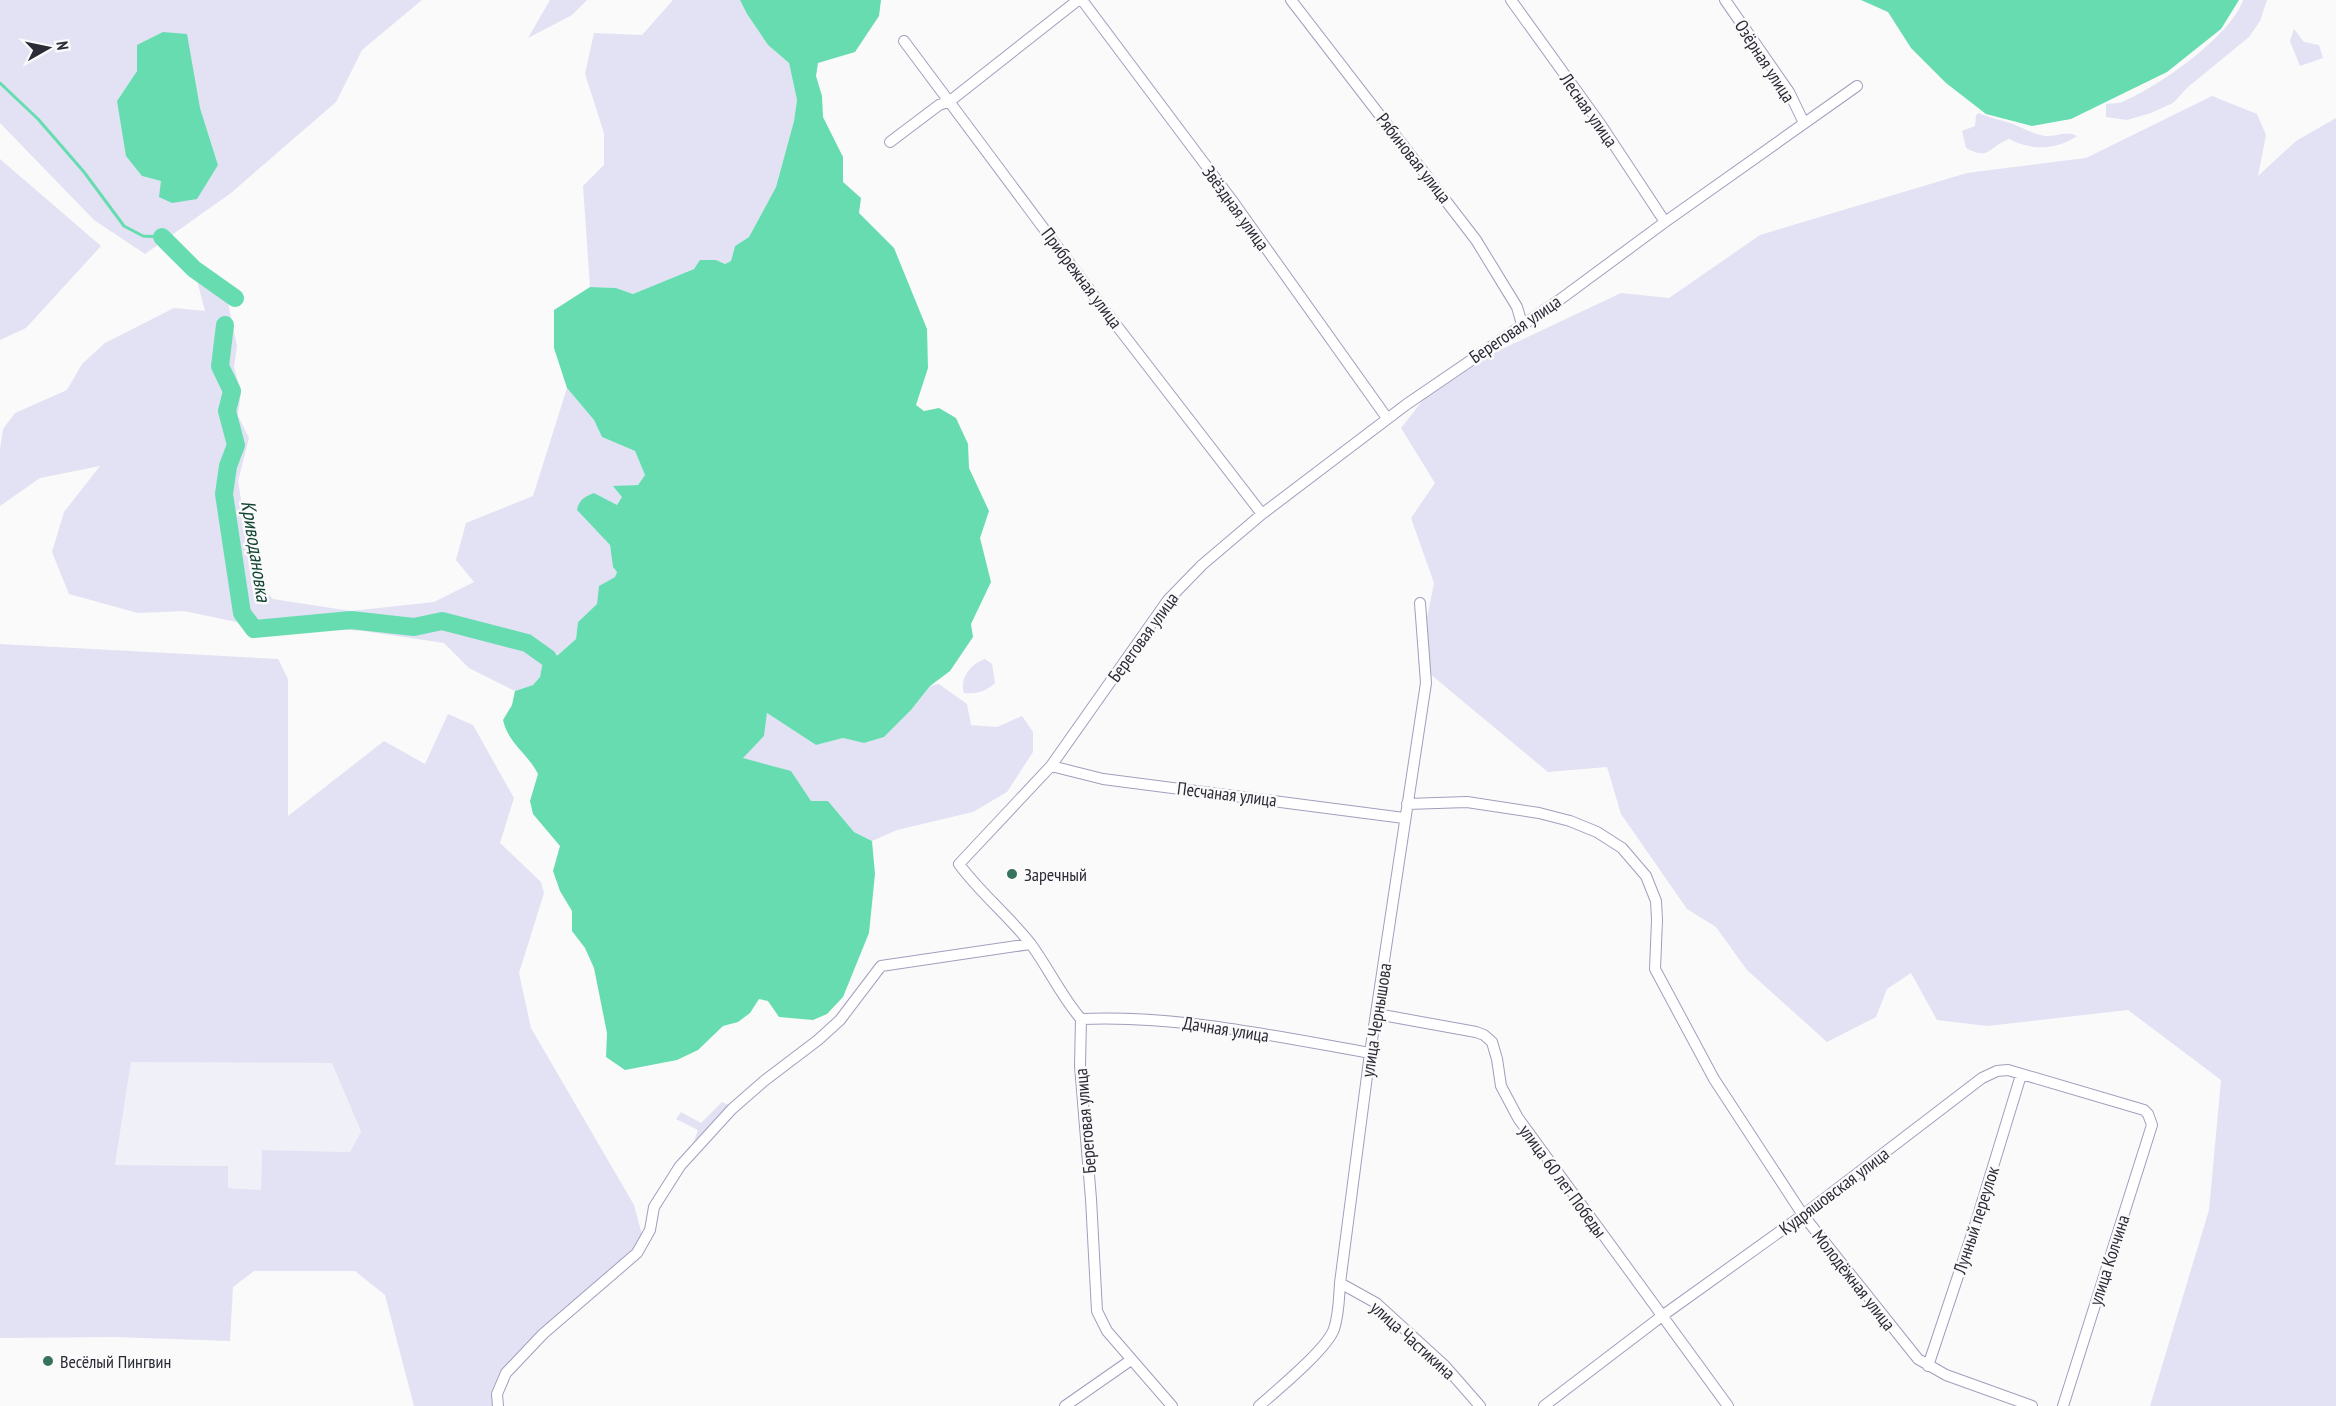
<svg xmlns="http://www.w3.org/2000/svg" width="2336" height="1406" viewBox="0 0 2336 1406" font-family="'PT Sans Narrow',sans-serif">
  <style>
    .built { fill: #f0f0f8 }
    .green { fill: #e2e2f4; fill-rule: evenodd }
    .water { fill: #67dcb1 }
    .lines { fill: none; stroke-linecap: round; stroke-linejoin: round }
    .stream { stroke: #67dcb1; stroke-width: 3 }
    .river { stroke: #67dcb1; stroke-width: 18 }
    .minor-casing { stroke: #a09fbd; stroke-width: 12 }
    .minor { stroke: #fff; stroke-width: 10 }
    .poi-dot { fill: #37725c; stroke: #fafafa; stroke-width: 2 }
    .labels { text-anchor: middle; dominant-baseline: central; stroke-width: 5; stroke-linejoin: round; paint-order: stroke }
    .street-label { font-size: 18px; fill: #2b2b37; stroke: #fafafa }
    .poi-label { font-size: 18px; fill: #2b2b37; stroke: #fafafa; text-anchor: start }
    .water-label { font-size: 20px; font-style: italic; fill: #143; stroke: #fafafa }
  </style>
  <rect width="100%" height="100%" fill="#fafafa"/>
  <path class="built" d="M131 1061 332 1063 361 1133 350 1152 262 1150 261 1190 228 1188V1166L115 1165Z"/>
  <path class="green" d="M0 0H422L362 50 336 102 231 193 145 254 94 220 0 123ZM137 71 200 108 218 165 161 181 142 176 117 101Z
    M550 0H587L572 15 528 38Z
    M673 0H740L747 14 768 45 789 63 797 100 794 121 776 187 749 237 735 246 731 261 725 264 716 260 633 294 616 288 590 287 583 186 604 165V133L585 74 594 33 642 35Z
    M2243 0H2267L2260 21 2249 37 2188 87 2173 103 2151 113 2127 120 2106 117V104C2112 103 2119 104 2124 101 2158 87 2231 36 2243 0Z
    M2294 29 2304 42 2319 45 2323 58 2300 66 2290 41Z
    M2212 96 2257 114 2266 135 2258 176 2296 141 2336 118V1406H2150L2209 1210 2221 1080 2128 1010 1987 1026 1937 1020 1911 973 1887 989 1876 1017 1827 1042 1747 970 1716 927 1687 909 1621 814 1607 767 1548 772 1418 664 1434 583 1411 518 1435 483 1401 428 1427 395 1496 352 1621 293 1669 298 1760 235 1967 173 2086 158Z
    M1979 113C1989 118 1999 119 2010 123 2022 127 2032 134 2045 136 2057 137 2065 130 2077 136 2056 150 2032 151 2009 139 1988 147 1990 161 1966 148L1962 131 1975 126 1976 115Z
    M0 159 101 246 26 328 0 340Z
    M194 269 224 283 237 346 234 367 241 392 238 416 249 438 238 481 254 580 273 599 351 611 434 602 474 582 456 560 466 523 533 496 567 388 594 420 602 437 635 451 645 475 638 485 614 487 623 497 617 505 594 494 577 510 610 545 613 567 617 572 615 577 600 586 597 604 578 622 576 639 558 655 548 658 542 666 540 677 533 685 515 691 469 668 444 643 363 631 314 628 253 637 241 623 184 611 138 613 69 594 52 552 64 512 100 466 40 478 0 506V449L3 429 15 413 67 390 82 364 105 343 174 308 205 311Z
    M0 644 278 659 288 679V816L384 741 425 764 448 714 473 725 514 798 500 843 541 882 544 893 519 973 531 1028 634 1205 644 1242 506 1373 498 1406H414L385 1295 355 1271H254L233 1287 230 1341 116 1337 0 1338ZM131 1062 332 1063 361 1132 350 1152 262 1150 261 1190 228 1188V1166L115 1165Z
    M985 659 992 664 995 683C985 692 977 694 964 693 959 678 972 663 985 659Z
    M939 684 967 704 971 725 997 727 1022 716 1033 732V752L1007 792 973 812 897 830 872 841 854 832 828 801 811 802 791 772 742 758 764 736 767 713 816 745 843 738 864 743 884 737 911 710 930 686Z
    M722 1102 729 1105 692 1147 698 1130 676 1119 681 1112 701 1123Z"/>
  <path class="water" d="M740 0H881L879 16 855 52 818 63 816 76 822 96 823 117 843 157V182L861 198 859 213 894 248 927 329 928 368 916 405 924 411 939 408 956 418 968 444 969 468 989 511 980 538 991 582 971 624 973 637 950 671 930 686 911 710 884 737 864 743 843 738 816 745 767 713 764 736 743 758 791 771 811 801H828L854 832 872 841 875 874 869 933 843 997 827 1014 813 1020 779 1017 768 1001 759 999 750 1013 738 1022 723 1026 698 1050 677 1060 625 1070 606 1057 607 1033 594 968 585 948 572 931V911L560 891 553 871 560 846 533 814 530 801 538 774C528 754 508 743 503 720L512 705 515 691 533 685 540 677 542 666 548 658 558 655 576 639 578 622 597 604 599 586 615 577 617 572 613 567 610 545 577 510C579 500 584 497 594 493L617 505 622 497 613 486 638 485 645 475 635 451 602 437 594 420 567 388 554 348V310L590 287 616 288 633 294 694 269 700 260H716L725 264 731 261 735 246 749 237 776 187 794 121 797 100 789 63 768 45 747 14Z
    M1861 0H2239L2221 29 2167 72 2071 119 2032 126 1986 114 1946 83 1911 48 1888 12Z
    M163 32 187 34 200 108 218 165 197 199 172 203 159 197 161 181 142 176 126 156 117 101 137 71V45Z"/>
  <g class="lines">
    <path class="stream" d="M0 83 38 119 84 172 124 226 143 236 162 237"/>
    <path class="river" d="M162 237 194 269 235 298
      M225 325 220 366 232 391 227 411 236 445 228 466 224 494 242 613 254 629 351 620 414 627 442 621 527 643 548 658"/>
    <g class="minor-casing">
      <path id="minor" d="M1082 0 1231 199 1387 418
        M1291 0 1476 240 1517 307 1522 324
        M1511 0 1601 125 1665 222
        M1725 0 1789 92 1804 123
        M904 41 1100 304 1262 514
        M890 142 939 105 950 101 1078 0
        M1051 766 1103 779 1404 818
        M1407 804 1467 802 1539 813 1570 821 1597 832 1622 848 1646 876 1656 901 1657 920 1655 969 1714 1079 1803 1215 1918 1359 1946 1375 2032 1406
        M1377 1014 1476 1032 1484 1035 1492 1042 1497 1059 1501 1086 1518 1118 1728 1406
        M1081 1019C1179 1015 1274 1036 1370 1053
        M1340 1283 1376 1303 1445 1366 1480 1406
        M1928 1366 1977 1219 2021 1075
        M498 1406 497 1394 506 1373 543 1334 637 1253 650 1230 654 1207 680 1166 732 1109 764 1081 818 1040 840 1020 881 966 1030 944
        M1065 1406 1131 1360
        M1172 1406 1107 1331 1097 1311 1091 1199 1080 1066 1081 1019C1061 996 1048 967 1030 943 1008 915 980 893 959 864L1051 766 1168 600 1202 565 1262 514 1407 404 1558 301 1665 222 1857 86
        M1259 1406C1277 1390 1327 1349 1334 1329 1339 1314 1339 1298 1340 1283L1370 1053 1426 683 1420 603
        M1544 1406 1662 1316 1803 1215 1982 1078 1997 1071 2008 1070 2144 1110 2148 1114 2152 1125 2063 1406"/>
    </g>
    <use href="#minor" class="minor"/>
  </g>
  <g class="poi-dot">
    <circle cx="1012" cy="874" r="6"/>
    <circle cx="48" cy="1361" r="6"/>
  </g>
  <g class="labels">
    <g class="street-label">
      <text transform="translate(1765 61) rotate(57)">Озёрная улица</text>
      <text transform="translate(1589 110) rotate(55)">Лесная улица</text>
      <text transform="translate(1414 158) rotate(52)">Рябиновая улица</text>
      <text transform="translate(1236 208) rotate(54)">Звёздная улица</text>
      <text transform="translate(1082 278) rotate(53)">Прибрежная улица</text>
      <text transform="translate(1515 329) rotate(-34)">Береговая улица</text>
      <text transform="translate(1143 637) rotate(-54)">Береговая улица</text>
      <text transform="translate(1227 794) rotate(7)">Песчаная улица</text>
      <text transform="translate(1376 1020) rotate(-81)">улица Чернышова</text>
      <text transform="translate(1226 1029) rotate(9)">Дачная улица</text>
      <text transform="translate(1085 1121) rotate(-95)">Береговая улица</text>
      <text transform="translate(1563 1181) rotate(54)">улица 60 лет Победы</text>
      <text transform="translate(1834 1191) rotate(-37)">Кудряшовская улица</text>
      <text transform="translate(1976 1220) rotate(-72)">Лунный переулок</text>
      <text transform="translate(2109 1260) rotate(-72)">улица Колчина</text>
      <text transform="translate(1854 1280) rotate(52)">Молодёжная улица</text>
      <text transform="translate(1413 1340) rotate(42)">улица Частикина</text>
    </g>
    <g class="poi-label">
      <text x="1024" y="874">Заречный</text>
      <text x="60" y="1361">Весёлый Пингвин</text>
    </g>
    <g class="water-label">
      <text transform="translate(256 551) rotate(81)">Криводановка</text>
    </g>
  </g>
  <g transform="translate(48 48) rotate(81)" stroke="#fafafa" stroke-width="4.5" paint-order="stroke">
  <path d="M0-4.5L10 22L0 15L-10 22Z" fill="#2b2b37"/>
  <text y="-9" font-size="16" font-weight="bold" text-anchor="middle" fill="#2b2b37">N</text>
  </g>
</svg>
